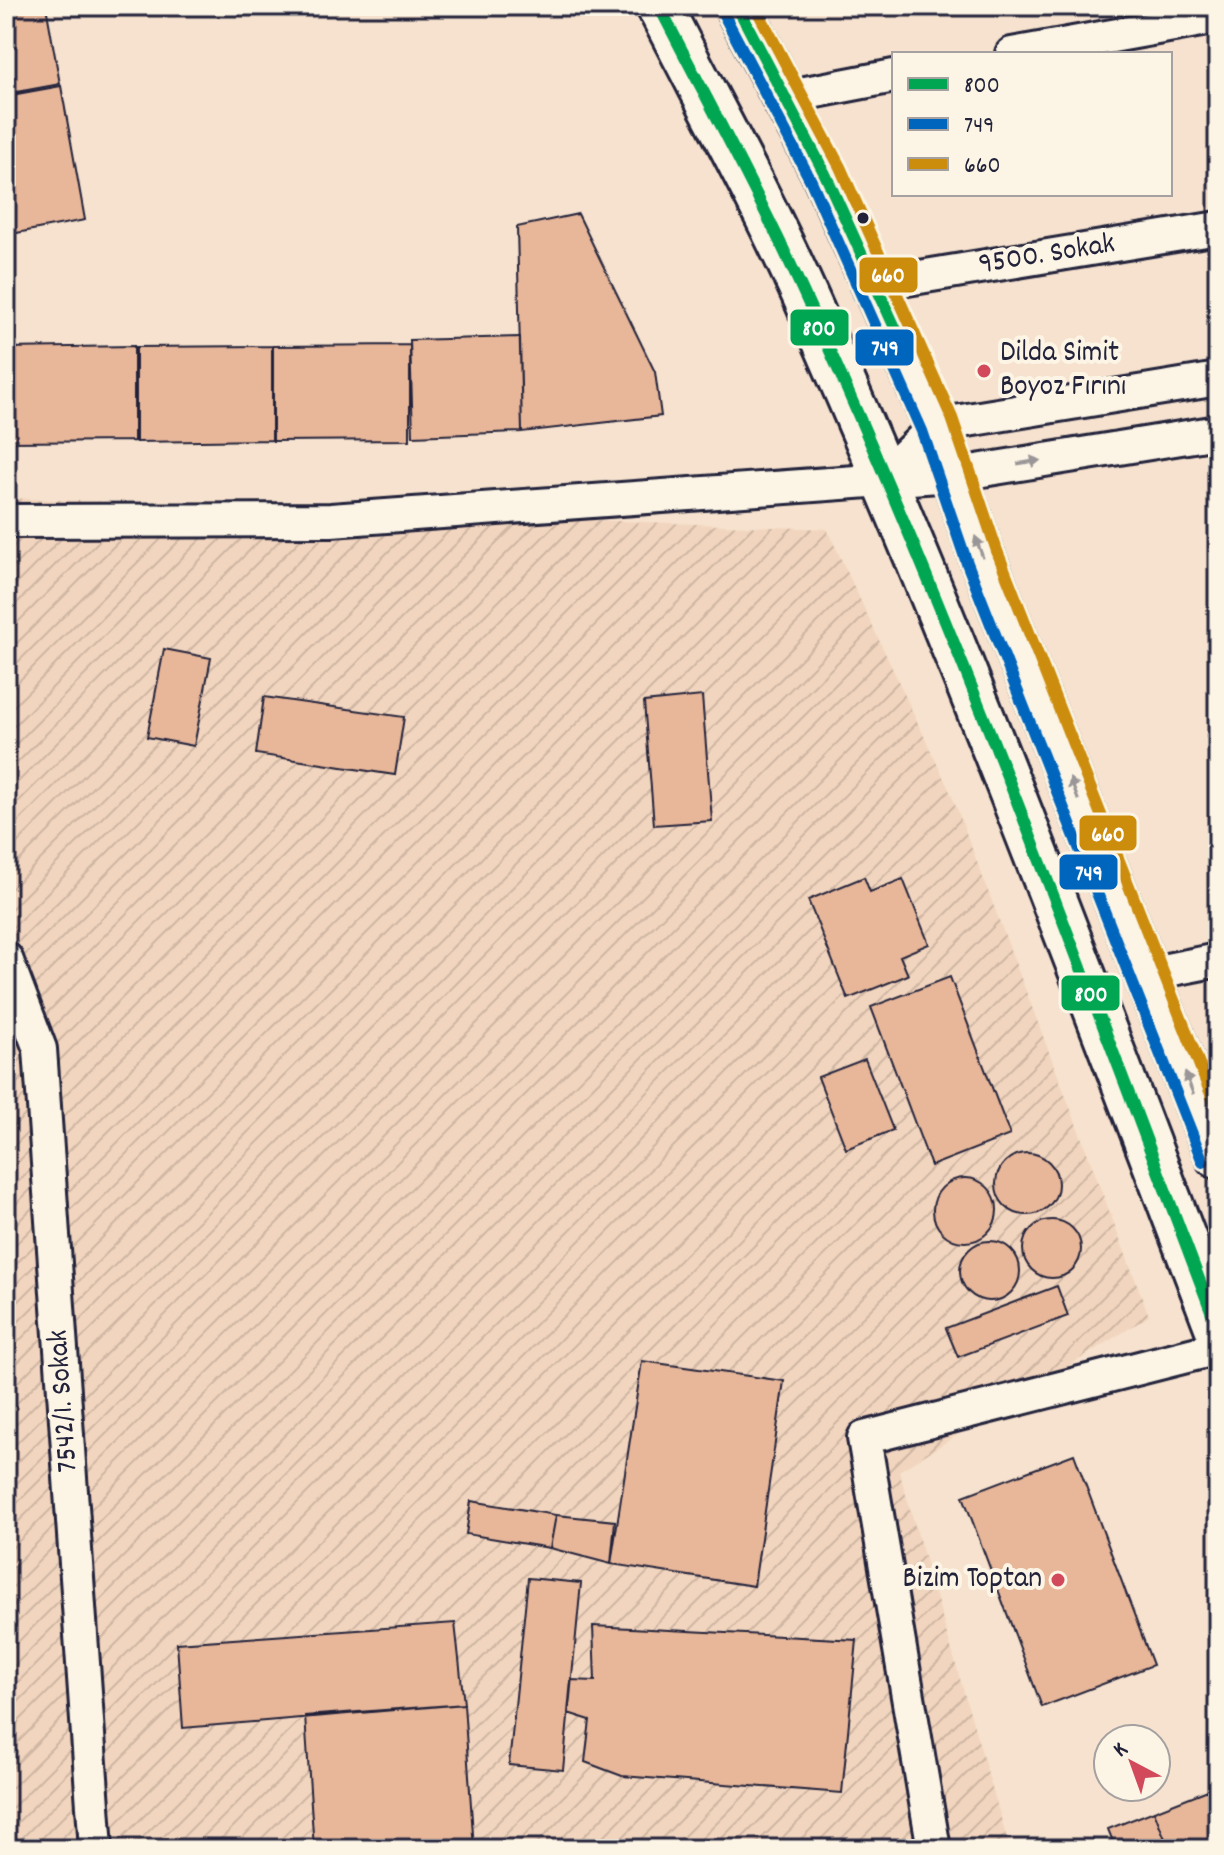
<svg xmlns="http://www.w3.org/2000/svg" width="1224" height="1855" viewBox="0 0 1224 1855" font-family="Dekko,sans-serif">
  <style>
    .industrial { fill: url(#industrial-furrows) }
    .building { fill: #e8b799; stroke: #22223b; stroke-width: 2 }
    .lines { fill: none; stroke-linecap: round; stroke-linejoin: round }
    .minor-casing { stroke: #22223b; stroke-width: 38 }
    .highway-casing { stroke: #22223b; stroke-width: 50 }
    .minor { stroke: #fcf5e5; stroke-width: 32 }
    .highway { stroke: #fcf5e5; stroke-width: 44 }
    .bus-1-casing { stroke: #fcf5e5; stroke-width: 18 }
    .bus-2-casing { stroke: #fcf5e5; stroke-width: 18 }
    .bus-3-casing { stroke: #fcf5e5; stroke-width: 18 }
    .bus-1 { stroke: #00a651; stroke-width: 12 }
    .bus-2 { stroke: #0065bd; stroke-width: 12 }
    .bus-3 { stroke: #cc8c0c; stroke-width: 12 }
    .oneway { fill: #9a9698 }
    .bus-dot { fill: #22223b; stroke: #fcf5e5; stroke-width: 3 }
    .poi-dot { fill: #d1495b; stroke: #fcf5e5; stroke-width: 3 }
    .labels { text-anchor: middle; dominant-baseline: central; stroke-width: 8; stroke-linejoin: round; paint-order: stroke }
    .street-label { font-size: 30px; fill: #22223b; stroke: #fcf5e5 }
    .poi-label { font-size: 30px; fill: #22223b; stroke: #fcf5e5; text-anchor: start }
    .line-badge { stroke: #fcf5e5; stroke-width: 3 }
    .badge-label { font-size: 22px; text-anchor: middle; font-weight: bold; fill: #fff }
  </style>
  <defs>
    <pattern id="industrial-furrows" width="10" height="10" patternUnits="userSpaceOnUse" patternTransform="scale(2)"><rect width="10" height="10" fill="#f2d5be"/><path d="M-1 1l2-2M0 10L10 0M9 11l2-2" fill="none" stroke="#cfb7a4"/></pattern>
  </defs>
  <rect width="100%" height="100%" fill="#f6e2ce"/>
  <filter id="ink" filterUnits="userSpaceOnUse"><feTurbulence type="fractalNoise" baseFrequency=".0125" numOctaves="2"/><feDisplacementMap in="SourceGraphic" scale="16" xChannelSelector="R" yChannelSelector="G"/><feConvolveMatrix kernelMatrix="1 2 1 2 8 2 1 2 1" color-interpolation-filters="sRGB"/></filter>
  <g filter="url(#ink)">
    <path class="industrial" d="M6 498 827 529 952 796 1149 1316 899 1471 1010 1849H6Z"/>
    <path class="building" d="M6 6H46L60 84 6 94Z
      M61 86 85 220 6 235V96Z
      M578 214 655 372 661 416 522 432 517 227Z
      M520 337 522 432 413 436 410 340Z
      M410 345V440L273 441V346Z
      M134 346V441L6 442V348Z
      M272 346V440L136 442V347Z
      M164 649 211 658 194 746 147 737Z
      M702 696 712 821 654 825 644 702Z
      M264 697 404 717 395 775 256 754Z
      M1218 731V765L1207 736Z
      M864 877 870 892 903 879 929 944 900 956 908 975 848 999 808 900Z
      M950 977 1010 1135 931 1166 871 1007Z
      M865 1059 893 1130 846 1149 818 1077Z
      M996 1184a31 31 0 1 1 62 0a31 31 0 1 1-62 0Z
      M933 1210a32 32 0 1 1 64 0a32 32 0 1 1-64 0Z
      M1023 1249a29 29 0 1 1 58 0a29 29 0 1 1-58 0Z
      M960 1271a30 30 0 1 1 60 0a30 30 0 1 1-60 0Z
      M1057 1286 1068 1316 958 1357 946 1328Z
      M642 1361 784 1381 754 1586 611 1564Z
      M1074 1454 1153 1665 1042 1707 963 1496Z
      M471 1501 556 1515 550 1548 466 1534Z
      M556 1515 615 1521 611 1564 550 1548Z
      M528 1578 581 1583 563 1770 509 1765Z
      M455 1623 464 1704 183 1728 177 1643Z
      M593 1626 857 1640 842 1793 622 1776 585 1762 590 1720 568 1713 571 1680 595 1681Z
      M464 1704 474 1849H314L305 1716Z
      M1218 1786V1849H1169L1154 1811Z
      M1154 1811 1169 1849H1116L1108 1829Z"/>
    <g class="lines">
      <g class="minor-casing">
        <path id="minor" d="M1012 54 1218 17
          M785 97 894 76
          M877 284 1218 228
          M883 477 937 425 1218 379
          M6 521 331 520 952 475 1218 432
          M6 959 40 1049 96 1849
          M1147 974 1218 960
          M934 1849 864 1438 1218 1348"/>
      </g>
      <g class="highway-casing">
        <path id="highway" d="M659 6C708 102 761 198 805 296 956 635 1086 983 1218 1329
          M737 6 825 174 937 425 982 557 1218 1156"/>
      </g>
      <use href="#minor" class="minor"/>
      <use href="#highway" class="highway"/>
      <g class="bus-1-casing">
        <path id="bus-1" d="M659 6C703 92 749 176 790 263 951 610 1082 972 1218 1329
          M737 6 825 174 897 332"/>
      </g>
      <g class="bus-2-casing">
        <path id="bus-2" d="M723 13 811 181 922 431 967 563 1203 1162"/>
      </g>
      <g class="bus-3-casing">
        <path id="bus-3" d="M755 6 840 167 952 418 997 551 1218 1112"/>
      </g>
      <use href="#bus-1" class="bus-1"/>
      <use href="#bus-2" class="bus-2"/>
      <use href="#bus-3" class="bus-3"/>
    </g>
    <defs><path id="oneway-solid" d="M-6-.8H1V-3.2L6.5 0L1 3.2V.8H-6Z" transform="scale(2)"/></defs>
    <g class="oneway">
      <use href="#oneway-solid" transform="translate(1029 462) rotate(-9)"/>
      <use href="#oneway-solid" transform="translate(979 547) rotate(-110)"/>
      <use href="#oneway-solid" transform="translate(1074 789) rotate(-111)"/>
      <use href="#oneway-solid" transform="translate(1189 1083) rotate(-111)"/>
    </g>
  </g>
  <circle class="bus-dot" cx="863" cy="218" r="7"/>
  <g class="poi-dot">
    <circle cx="984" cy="371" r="8"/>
    <circle cx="1058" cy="1580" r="8"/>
  </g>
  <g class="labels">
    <g class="street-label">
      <text transform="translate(1047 256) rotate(-9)">9500. Sokak</text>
      <text transform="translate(65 1401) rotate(-94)">7542/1. Sokak</text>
    </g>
    <g class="poi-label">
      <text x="1000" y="354">Dilda Simit<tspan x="1000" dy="34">Boyoz Fırını</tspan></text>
      <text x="1042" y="1580" text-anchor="end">Bizim Toptan</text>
    </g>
  </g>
  <g class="line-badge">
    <rect x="858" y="256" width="61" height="38" rx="8" fill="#cc8c0c"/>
    <rect x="789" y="308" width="61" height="39" rx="8" fill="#00a651"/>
    <rect x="854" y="328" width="61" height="39" rx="8" fill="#0065bd"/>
    <rect x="1078" y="814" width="60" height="38" rx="8" fill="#cc8c0c"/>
    <rect x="1058" y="853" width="61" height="38" rx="8" fill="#0065bd"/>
    <rect x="1060" y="974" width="61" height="38" rx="8" fill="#00a651"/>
  </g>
  <g class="badge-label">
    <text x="888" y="282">660</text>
    <text x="819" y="335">800</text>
    <text x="885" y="355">749</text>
    <text x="1108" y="841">660</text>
    <text x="1089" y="880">749</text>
    <text x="1091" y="1001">800</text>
  </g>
  <rect width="1224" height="1855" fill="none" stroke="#fcf5e5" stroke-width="32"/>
  <rect x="16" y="16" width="1192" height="1823" fill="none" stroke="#22223b" stroke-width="3" filter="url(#ink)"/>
  <rect x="892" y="52" width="280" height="144" fill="#fcf5e5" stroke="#a5a1a1" stroke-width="2"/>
  <rect x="908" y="78" width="40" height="12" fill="#00a651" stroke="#a5a1a1" stroke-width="2"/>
  <text x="964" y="92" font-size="24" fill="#22223b">800</text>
  <rect x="908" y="118" width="40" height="12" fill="#0065bd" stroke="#a5a1a1" stroke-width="2"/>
  <text x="964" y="132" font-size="24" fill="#22223b">749</text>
  <rect x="908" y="158" width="40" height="12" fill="#cc8c0c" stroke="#a5a1a1" stroke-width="2"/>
  <text x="964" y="172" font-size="24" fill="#22223b">660</text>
  <g transform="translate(1132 1763) rotate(319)"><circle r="38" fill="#fcf5e5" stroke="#a5a1a1" stroke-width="2"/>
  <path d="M0-6L14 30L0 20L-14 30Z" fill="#d1495b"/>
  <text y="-12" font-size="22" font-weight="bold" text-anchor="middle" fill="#22223b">K</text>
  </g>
</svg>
